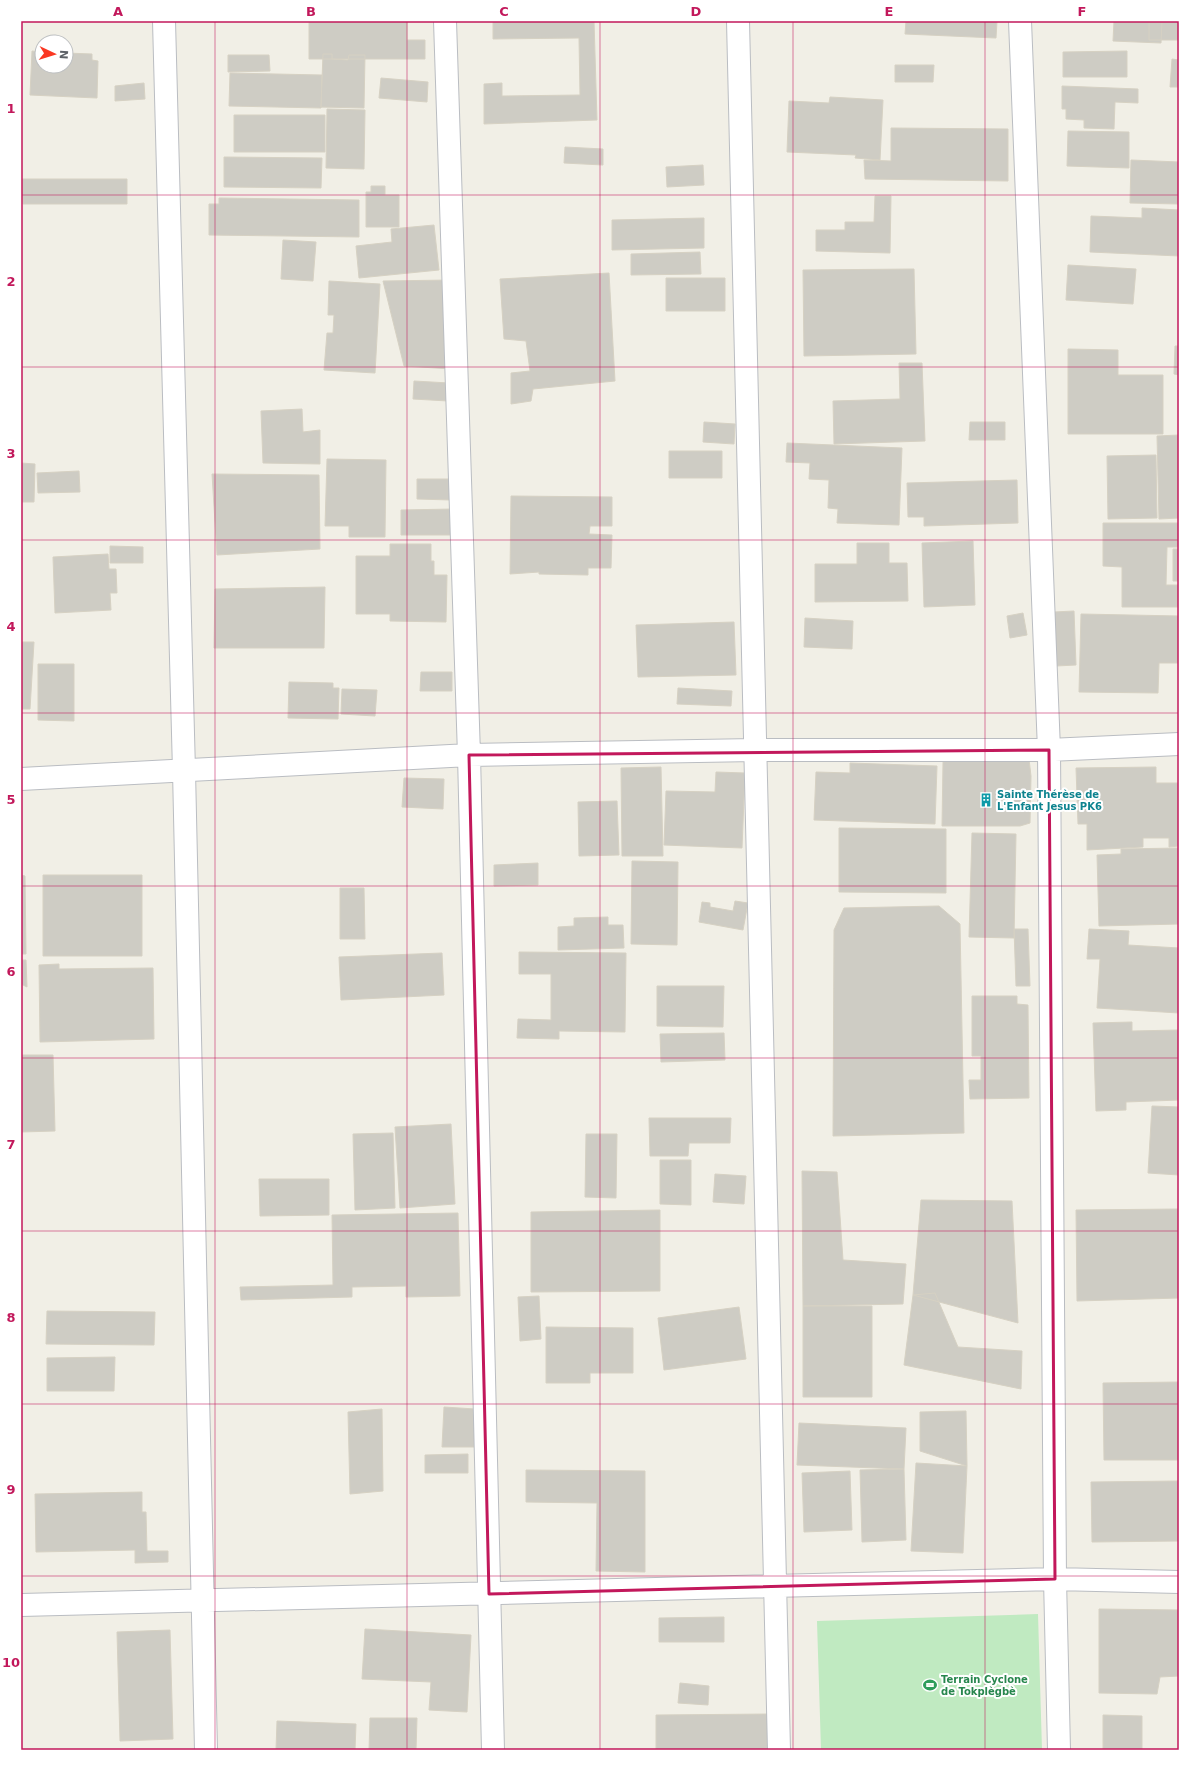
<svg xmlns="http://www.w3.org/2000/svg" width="1200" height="1771" viewBox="0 0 1200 1771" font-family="'DejaVu Sans',sans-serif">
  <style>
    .green { fill: #c0eac1 }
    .building { fill: #ceccc4; stroke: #d6d1c3 }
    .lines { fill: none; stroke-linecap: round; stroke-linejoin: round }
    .minor-casing { stroke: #babdc2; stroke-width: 24 }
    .minor { stroke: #fff; stroke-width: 22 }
    .marked { fill: none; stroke: #c2185b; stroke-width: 3; stroke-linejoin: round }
    .grid { fill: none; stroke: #c2185b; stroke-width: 1; stroke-opacity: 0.55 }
    .labels { text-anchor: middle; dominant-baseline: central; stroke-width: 4; stroke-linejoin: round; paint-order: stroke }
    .culture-label { font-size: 10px; font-weight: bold; fill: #0d838f; stroke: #fff; text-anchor: start }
    .leisure-label { font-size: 10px; font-weight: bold; fill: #27864d; stroke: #fff; text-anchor: start }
    .neatline { fill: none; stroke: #c2185b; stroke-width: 1.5 }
    .grid-label { font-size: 13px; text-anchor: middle; font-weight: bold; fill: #c2185b }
  </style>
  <rect width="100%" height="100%" fill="#f1efe6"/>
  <path class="green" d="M1038 1614 1042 1750H821L817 1621Z"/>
  <path class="building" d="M309 21H407V40H425V59H309Z
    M493 21H594L597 120 484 124V84L502 83V96L580 95 579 38 493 39Z
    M906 21H997L996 38 905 34Z
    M1114 21H1162L1161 43 1113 41Z
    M1149 21H1179V40H1149Z
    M32 51 42 52V66H66V53L92 54V60L98 61 97 98 30 95Z
    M1127 51V77H1063V52Z
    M323 54H332V59L348 60 349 55H365L364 108 321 107Z
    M228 55H269L270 71 228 72Z
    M1172 59 1179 60V87H1170Z
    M895 65H934L933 82H895Z
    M230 73 322 75 321 108 229 106Z
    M381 78 428 82 427 102 379 98Z
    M144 83 145 99 115 101V86Z
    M1062 86 1138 89V103L1115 102 1114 129 1084 128V120L1066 119V109H1062Z
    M830 97 883 100 880 160 855 158 856 155 787 152 789 101 829 103Z
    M327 109 365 110 364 169 326 168Z
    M234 115H325V152H234Z
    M891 128 1008 129V181L865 179 864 160 891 161Z
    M1068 131 1129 132V168L1067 166Z
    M565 147 603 149V165L564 163Z
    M224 157 322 158 321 188 224 187Z
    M1131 160 1179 162V204L1130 203Z
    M703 165 704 185 667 187 666 167Z
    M22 179H127V204H23Z
    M371 186H385V195H399V227H366V192H371Z
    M875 196H891L890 253 816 251V230H845V222H874Z
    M219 198 359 200V237L209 235V204H219Z
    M1142 208 1179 210V256L1090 252 1091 216 1142 218Z
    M704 218V248L612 250V220Z
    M434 225 439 270 359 278 356 246 392 242 391 229Z
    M283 240 316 242 313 281 281 279Z
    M700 252 701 274 631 275V254Z
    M1068 265 1136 269 1133 304 1066 300Z
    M914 269 916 354 804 356 803 270Z
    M609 273 615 381 533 389 531 401 511 404V373L530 371 526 341 504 339 500 279Z
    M666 278H725V311H666Z
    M450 280 452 369 404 366 383 281Z
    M329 281 380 284 375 373 324 370 327 333H333L334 315H328Z
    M1175 346H1179V375L1174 374Z
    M1068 349 1118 350V375H1163V434H1068Z
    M899 363H922L925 441 834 444 833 401 900 399Z
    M414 381 449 383 448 401 413 399Z
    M302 409 303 432 320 430V464L263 463 261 411Z
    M704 422 735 424 734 444 703 442Z
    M970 422H1005V440H969Z
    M1179 435V518L1159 519 1157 436Z
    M787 443 902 448 899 525 837 523 838 509 828 508 829 480 809 479 810 463 786 462Z
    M669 451H722V478H669Z
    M1156 455 1157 518 1108 519 1107 456Z
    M327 459 386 460 385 537H349V526H325Z
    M21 463 35 464 34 502H21Z
    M79 471 80 492 38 493 37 473Z
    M212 474 319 475 320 549 217 555Z
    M417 479H452L451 500 417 499Z
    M1017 480 1018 523 924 526V517H908L907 483Z
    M511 496 612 497V526H590L589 534 612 535 611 568H588V575L539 574V572L510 574Z
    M453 509V535H401V510Z
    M1103 523H1179V547H1167L1166 585H1179V607H1122V567L1103 566Z
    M973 541 975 605 924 607 922 543Z
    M857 543H889V563H907L908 601 815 602V564H857Z
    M390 544H431V561H434V575H447L446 622 390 621V614H356V556H390Z
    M110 546 143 547V563H110Z
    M1173 549H1179V581H1173Z
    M108 554 109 569H116L117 593H110L111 610 55 613 53 557Z
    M325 587 324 648H214L215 589Z
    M1074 611 1076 665 1056 666 1054 612Z
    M1023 613 1027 635 1010 638 1007 616Z
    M1081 614 1179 616 1178 663H1159L1158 693 1079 692Z
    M805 618 853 621 852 649 804 647Z
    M734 622 736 675 638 677 636 625Z
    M21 642H34L30 709H21Z
    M38 664H74V721L38 720Z
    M421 672H452V691H420Z
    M289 682 333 683V688H339L338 719 288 718Z
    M678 688 732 691 731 706 677 704Z
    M342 689 377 690 375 716 341 714Z
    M965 759H1029L1031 776 1030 823 1020 826H942L943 762Z
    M850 763 937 766 935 824 814 820 816 772 850 773Z
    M661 767 663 856H622L621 768Z
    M1156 767V783H1179V846L1169 847V838H1143V847L1087 850V824H1078L1076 768Z
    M716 772 745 773 742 848 664 845 666 791 715 792Z
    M404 778 444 779 443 809 402 807Z
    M617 801 619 855 579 856 578 802Z
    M839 828 946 829V893L839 892Z
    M972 833 1016 834 1014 938 969 937Z
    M1179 848V924L1099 926 1097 855 1121 854V849Z
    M632 861 678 862 677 945 631 944Z
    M538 863V885L494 886V865Z
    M21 875 25 876 26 954H21Z
    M43 875H142V956H43Z
    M340 888H364L365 939H340Z
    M735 901 748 903 743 930 699 922 702 902 710 903V907L733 911Z
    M939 906 960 924 964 1133 833 1136 834 930 844 908Z
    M608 917V925H623L624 948 558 950V927L574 926V918Z
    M1014 929H1028L1030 986H1016Z
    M1089 929 1129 931 1128 945 1179 948V1013L1097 1008 1100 959H1087Z
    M519 952 626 953 625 1032 559 1031V1039L517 1038 518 1019 551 1020V974H519Z
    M442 953 444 995 341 1000 339 957Z
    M21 960H26L27 987 21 984Z
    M59 964V969L153 968 154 1039 40 1042 39 965Z
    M657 986H724L723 1027 657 1026Z
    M972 996H1017V1004L1028 1005 1029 1098 970 1099 969 1080H981V1056H972Z
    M1132 1022V1031L1179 1030V1100L1126 1102V1110L1096 1111 1093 1023Z
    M724 1033 725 1060 661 1062 660 1034Z
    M21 1055H53L55 1131 21 1132Z
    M1152 1106 1179 1107V1175L1148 1173Z
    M649 1118H731L730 1143H689L688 1156H650Z
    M451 1124 455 1204 400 1208 395 1127Z
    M393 1133 395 1208 355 1210 353 1134Z
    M586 1134H617L616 1198 585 1197Z
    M660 1160H691V1205L660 1204Z
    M802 1171 837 1172 843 1260 906 1264 903 1304 803 1306Z
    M715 1174 746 1176 744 1204 713 1202Z
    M259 1179H329V1215L260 1216Z
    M921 1200 1012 1201 1018 1323 913 1295Z
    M1179 1209V1298L1077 1301 1076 1210Z
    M660 1210V1291L531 1292V1212Z
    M458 1213 460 1296 406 1297V1286L352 1287V1297L241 1300 240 1287 333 1285 332 1215Z
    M935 1293 958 1347 1022 1351 1021 1389 904 1365 913 1295Z
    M539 1296 541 1339 520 1341 518 1297Z
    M803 1306H872V1397H803Z
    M739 1307 746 1359 664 1370 658 1318Z
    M47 1311 155 1312 154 1345 46 1344Z
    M546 1327 633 1328V1373H590V1383H546Z
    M115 1357 114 1391H47V1358Z
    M1179 1382V1460H1104L1103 1383Z
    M444 1407 475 1409 474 1447H442Z
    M382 1409 383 1491 350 1494 348 1412Z
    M966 1411 967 1466 920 1451V1412Z
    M799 1423 906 1428 904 1469 797 1465Z
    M468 1454V1473H425V1455Z
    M916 1463 967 1466 963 1553 911 1551Z
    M904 1469 906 1540 862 1542 860 1470Z
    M526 1470 645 1471V1572L596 1571 597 1503 526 1502Z
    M850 1471 852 1530 804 1532 802 1473Z
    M1179 1481V1541L1092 1542 1091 1482Z
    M142 1492V1512H146L147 1551H168V1562L135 1563V1550L36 1552 35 1494Z
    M1099 1609 1179 1610V1676L1160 1677 1157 1694 1099 1693Z
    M724 1617V1642H659V1618Z
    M365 1629 471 1635 467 1712 429 1710 431 1682 362 1679Z
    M170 1630 173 1739 120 1741 117 1632Z
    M680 1683 709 1686 708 1705 678 1703Z
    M770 1714 771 1750H656V1715Z
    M1103 1715 1142 1716V1750H1103Z
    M370 1718H417L416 1750H369Z
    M277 1721 356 1724 355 1750H276Z"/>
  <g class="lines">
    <g class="minor-casing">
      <path id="minor" d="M164 21 184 771 206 1750
        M445 21 469 755 493 1750
        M738 21 779 1750
        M1020 21 1049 750 1055 1579 1059 1750
        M21 779 469 755 755 750H1049L1179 744
        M21 1605 1055 1579 1179 1582"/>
    </g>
    <use href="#minor" class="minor"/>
  </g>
  <path class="marked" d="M1049 750 1055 1579 489 1594 469 755Z"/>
  <path class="grid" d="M215 21V1750M407 21V1750M600 21V1750M793 21V1750M985 21V1750M21 195H1179M21 367H1179M21 540H1179M21 713H1179M21 886H1179M21 1058H1179M21 1231H1179M21 1404H1179M21 1576H1179"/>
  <defs>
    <g id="building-bare" transform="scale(1.08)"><path d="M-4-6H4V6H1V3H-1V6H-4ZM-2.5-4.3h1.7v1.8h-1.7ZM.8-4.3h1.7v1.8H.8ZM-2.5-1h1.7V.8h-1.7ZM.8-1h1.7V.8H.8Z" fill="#0f9aa8" stroke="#fff" stroke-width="2.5" paint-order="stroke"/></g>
    <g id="stadium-bare" transform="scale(1.08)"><path d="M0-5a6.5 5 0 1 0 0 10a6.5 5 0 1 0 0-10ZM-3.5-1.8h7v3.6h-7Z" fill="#2e9e5b" stroke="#fff" stroke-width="2.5" paint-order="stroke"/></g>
  </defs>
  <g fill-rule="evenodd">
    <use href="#building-bare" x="986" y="800"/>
    <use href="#stadium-bare" x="930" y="1685"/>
  </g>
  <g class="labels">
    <g class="culture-label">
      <text x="997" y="794">Sainte Thérèse de<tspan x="997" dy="12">L'Enfant Jesus PK6</tspan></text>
    </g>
    <g class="leisure-label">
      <text x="941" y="1679">Terrain Cyclone<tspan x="941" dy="12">de Tokplègbè</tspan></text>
    </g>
  </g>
  <rect width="1200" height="1771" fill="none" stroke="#ffffff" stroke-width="44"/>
  <g transform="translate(54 54) rotate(94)"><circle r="19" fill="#ffffff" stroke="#bec0c2"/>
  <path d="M0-3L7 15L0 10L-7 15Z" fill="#fa3823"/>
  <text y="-6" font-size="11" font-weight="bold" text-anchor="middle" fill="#5d6167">N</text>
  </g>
  <rect x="22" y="22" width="1156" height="1727" class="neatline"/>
  <g class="grid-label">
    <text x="118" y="16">A</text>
    <text x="311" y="16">B</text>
    <text x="504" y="16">C</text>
    <text x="696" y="16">D</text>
    <text x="889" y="16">E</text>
    <text x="1082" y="16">F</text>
    <text x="11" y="113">1</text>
    <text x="11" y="286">2</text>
    <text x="11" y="458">3</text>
    <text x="11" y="631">4</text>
    <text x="11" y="804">5</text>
    <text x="11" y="976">6</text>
    <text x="11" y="1149">7</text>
    <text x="11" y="1322">8</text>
    <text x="11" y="1494">9</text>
    <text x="11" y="1667">10</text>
  </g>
</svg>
